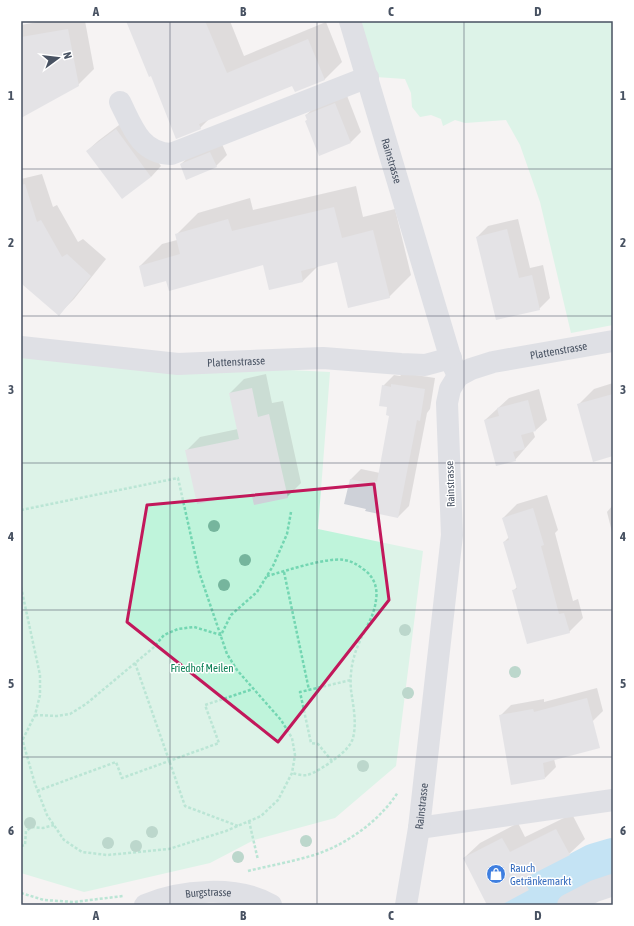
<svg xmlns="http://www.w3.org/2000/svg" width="634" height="926" viewBox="0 0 634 926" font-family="'Asap Condensed',sans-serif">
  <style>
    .green { fill: #bff4db }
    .shadow { fill: #0003 }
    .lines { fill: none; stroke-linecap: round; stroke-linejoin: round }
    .river { stroke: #88d0f5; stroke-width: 44 }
    .building { fill: #ced1d8 }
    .path { stroke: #73d6b2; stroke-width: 2.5; stroke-dasharray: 3 2; stroke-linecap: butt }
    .minor { stroke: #c3cad5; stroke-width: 22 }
    .tree { fill: #76b59d }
    .marked { fill: none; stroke: #c2185b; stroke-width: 3; stroke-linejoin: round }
    .grid { fill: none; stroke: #485262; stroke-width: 1; stroke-opacity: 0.55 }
    .labels { text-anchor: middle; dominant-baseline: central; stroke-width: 3; stroke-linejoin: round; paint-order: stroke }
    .street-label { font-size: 11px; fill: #485262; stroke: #fff }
    .park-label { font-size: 11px; fill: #0e8257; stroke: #fff }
    .shop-label { font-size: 11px; fill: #366cbe; stroke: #fff; text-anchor: start }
    .neatline { fill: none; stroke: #485262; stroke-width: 1.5 }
    .grid-label { font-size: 13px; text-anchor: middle; font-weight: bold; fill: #485262 }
  </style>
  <rect width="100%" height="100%" fill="#f5f3f3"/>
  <path class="green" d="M359 21H613V325L571 333 540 202 520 145 506 120 465 123 455 120 443 126 441 119 431 115 420 117 412 107 411 93 405 79 376 77Z
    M21 357 330 372 318 529 423 551 396 766 335 818 254 840 210 863 84 892 21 873Z"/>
  <path class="shadow" d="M43 21H85L94 69 78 85 21 117V25Z
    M127 21H230L244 56 326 22 342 62 324 80 293 85 210 118 200 128 152 75Z
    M346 93 361 132 351 142 306 121 308 119 306 115 317 105Z
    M127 119 161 166 151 177 87 151 98 141Z
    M221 142 227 155 216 166 181 164 192 154Z
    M42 174 53 207 57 205 78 242 83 239 106 259 74 299 59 314 21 280V179Z
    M356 186 363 217 395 209 411 275 389 297 338 261 318 266 303 281 263 263 167 279 140 266 162 244 177 240 176 235 198 213 250 198 253 210Z
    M518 219 530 268 543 265 550 298 539 309 477 237 488 226Z
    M403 373 435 378 430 409 427 413 409 506 398 517 367 508 350 480 361 469 380 473 391 415 383 386 394 375 400 376Z
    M266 374 272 403 283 401 301 483 287 497 252 491 186 451 200 437 238 429 230 393 244 379Z
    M613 383V455L578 405 594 389Z
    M539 389 547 420 536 430 533 431 535 437 515 460 485 420 509 398Z
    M547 495 558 530 555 533 573 601 578 599 583 618 569 632 514 590 517 587 504 542 509 537 503 518 517 504Z
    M613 505V536L607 512Z
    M597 688 603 711 554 759 556 767 545 778 500 716 511 705 544 699V702Z
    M572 814 585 839 569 854 541 869 544 874 529 889 498 905H488L464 858 480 843 518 823 525 837Z"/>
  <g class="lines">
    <path class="river" d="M520 905 596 865 613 860"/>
  </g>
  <path class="building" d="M126 21H205L227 73 308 39 325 80 295 92 292 86 199 124 201 129 176 139 151 76 149 77Z
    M68 29 79 86 21 118V37Z
    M335 103 351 143 319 156 305 121 307 120 305 115Z
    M116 129 151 177 122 199 86 151Z
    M210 152 217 167 186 180 180 164Z
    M25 184 37 222 41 220 62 257 67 254 91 276 59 316 23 285 21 282V185Z
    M334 207 342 238 373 230 390 298 348 308 337 262 301 271 303 282 269 290 263 265 169 291 166 281 144 287 139 266 180 254 175 234 228 219 232 231Z
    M507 229 519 278 532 275 540 310 496 320 476 237Z
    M391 384 425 389 420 421 417 420 398 518 365 511 366 509 344 504 350 479 372 484 373 481 377 482 389 416 386 415 387 407 379 406 382 385 391 387Z
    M252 388 258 417 269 414 288 498 254 505 251 492 197 504 185 450 239 439 229 393Z
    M613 394V456L593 462 577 404Z
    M528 400 536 431 521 435 525 449 513 452 516 461 496 466 484 420 499 416 497 408Z
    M533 508 544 545 541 546 559 614 564 613 570 633 527 644 512 590 517 589 503 542 509 540 502 518Z
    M587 698 600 748 543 763 545 779 511 785 499 715 533 709 534 712Z
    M556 829 570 855 523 879 529 890 501 905H487L463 858 502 838 510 852Z"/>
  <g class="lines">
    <path class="path" d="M21 510 178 478 199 572 227 654 237 670 281 720 292 738 295 755 292 773 278 800 261 816 226 831 169 849 107 855 82 852 64 840 47 815 35 784 21 735
      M284 572 309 690
      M267 576C286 571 326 557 344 560 351 561 357 564 363 569 374 576 378 588 376 600 374 620 359 637 354 657 351 667 350 679 351 690 353 705 357 722 353 738 350 748 339 756 331 762 325 766 313 774 307 775 302 776 296 774 292 773
      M21 587 40 675V695L35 715 21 743
      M135 663 185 806 238 826
      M35 715 57 716 70 714 86 704 153 648 164 635 178 629 194 627 221 635 231 615 257 592 273 566 287 534 291 512
      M332 761 318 744 311 743 300 692 351 680
      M37 791 116 762 122 778 219 743 205 705 253 689
      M249 821 258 860
      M21 846 25 845 26 831 32 827 43 828 54 825
      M248 871C272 865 297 861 320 853 350 842 381 819 398 792
      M21 893 44 900 74 902 123 896"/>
    <g class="minor">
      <path id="s1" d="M350 21 452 363 456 371"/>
      <path d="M120 102C132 126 140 153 171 154L368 77"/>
      <path id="s2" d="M21 347 178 364 323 358 401 364 425 365 451 358"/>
      <path d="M419 828 613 800"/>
      <path id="s3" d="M145 905C180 890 237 885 271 905"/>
      <path id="s4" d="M406 905 419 828 452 535 447 403 450 389 458 376 471 369 493 362 613 341"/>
      <path d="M568 905 595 891 613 885"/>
    </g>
  </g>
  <g class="tree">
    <circle cx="214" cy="526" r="6"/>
    <circle cx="245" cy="560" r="6"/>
    <circle cx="224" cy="585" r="6"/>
    <circle cx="405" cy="630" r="6"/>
    <circle cx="515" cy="672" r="6"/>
    <circle cx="408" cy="693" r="6"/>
    <circle cx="363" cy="766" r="6"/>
    <circle cx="30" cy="823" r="6"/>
    <circle cx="152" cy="832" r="6"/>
    <circle cx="306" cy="841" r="6"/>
    <circle cx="108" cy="843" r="6"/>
    <circle cx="136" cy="846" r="6"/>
    <circle cx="238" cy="857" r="6"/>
  </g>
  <path d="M0 0H634V926H0ZM374 484 389 600 278 742 127 622 147 505Z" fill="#f5f3f3" fill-opacity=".55" fill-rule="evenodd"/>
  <path class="marked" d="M374 484 389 600 278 742 127 622 147 505Z"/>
  <path class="grid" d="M170 21V905M317 21V905M464 21V905M21 169H613M21 316H613M21 463H613M21 610H613M21 757H613"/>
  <defs>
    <g id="shop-disc" transform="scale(1)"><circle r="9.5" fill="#3f7fe0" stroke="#fff"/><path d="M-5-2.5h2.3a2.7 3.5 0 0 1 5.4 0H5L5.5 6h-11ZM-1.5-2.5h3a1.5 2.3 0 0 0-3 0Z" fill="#fff"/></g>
  </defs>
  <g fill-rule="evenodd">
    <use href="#shop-disc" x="496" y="874"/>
  </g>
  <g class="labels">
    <g class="street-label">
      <text stroke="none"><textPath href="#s1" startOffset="146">Rainstrasse</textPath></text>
      <text stroke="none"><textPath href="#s4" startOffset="639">Plattenstrasse</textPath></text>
      <text stroke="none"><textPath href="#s2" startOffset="216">Plattenstrasse</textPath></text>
      <text transform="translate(450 484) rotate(-92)">Rainstrasse</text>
      <text stroke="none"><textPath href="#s4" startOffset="100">Rainstrasse</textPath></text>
      <text stroke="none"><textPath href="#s3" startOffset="65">Burgstrasse</textPath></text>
    </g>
    <g class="park-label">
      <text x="202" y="668">Friedhof Meilen</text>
    </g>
    <g class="shop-label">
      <text x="510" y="868">Rauch<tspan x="510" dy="13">Getränkemarkt</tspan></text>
    </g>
  </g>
  <rect width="634" height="926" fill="none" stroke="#ffffff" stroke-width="44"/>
  <g transform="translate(58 58) rotate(75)" stroke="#ffffff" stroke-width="3" paint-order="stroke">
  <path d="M0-3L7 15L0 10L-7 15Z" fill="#485262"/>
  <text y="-6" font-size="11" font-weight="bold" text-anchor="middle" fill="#485262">N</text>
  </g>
  <rect x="22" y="22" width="590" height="882" class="neatline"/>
  <g class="grid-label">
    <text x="96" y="16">A</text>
    <text x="243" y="16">B</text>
    <text x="391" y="16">C</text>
    <text x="538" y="16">D</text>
    <text x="11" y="100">1</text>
    <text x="623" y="100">1</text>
    <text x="11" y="247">2</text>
    <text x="623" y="247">2</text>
    <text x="11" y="394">3</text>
    <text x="623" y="394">3</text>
    <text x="11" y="541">4</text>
    <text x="623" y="541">4</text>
    <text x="11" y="688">5</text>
    <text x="623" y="688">5</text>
    <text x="11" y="835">6</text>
    <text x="623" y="835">6</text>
    <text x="96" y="920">A</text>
    <text x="243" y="920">B</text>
    <text x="391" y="920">C</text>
    <text x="538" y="920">D</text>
  </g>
</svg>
